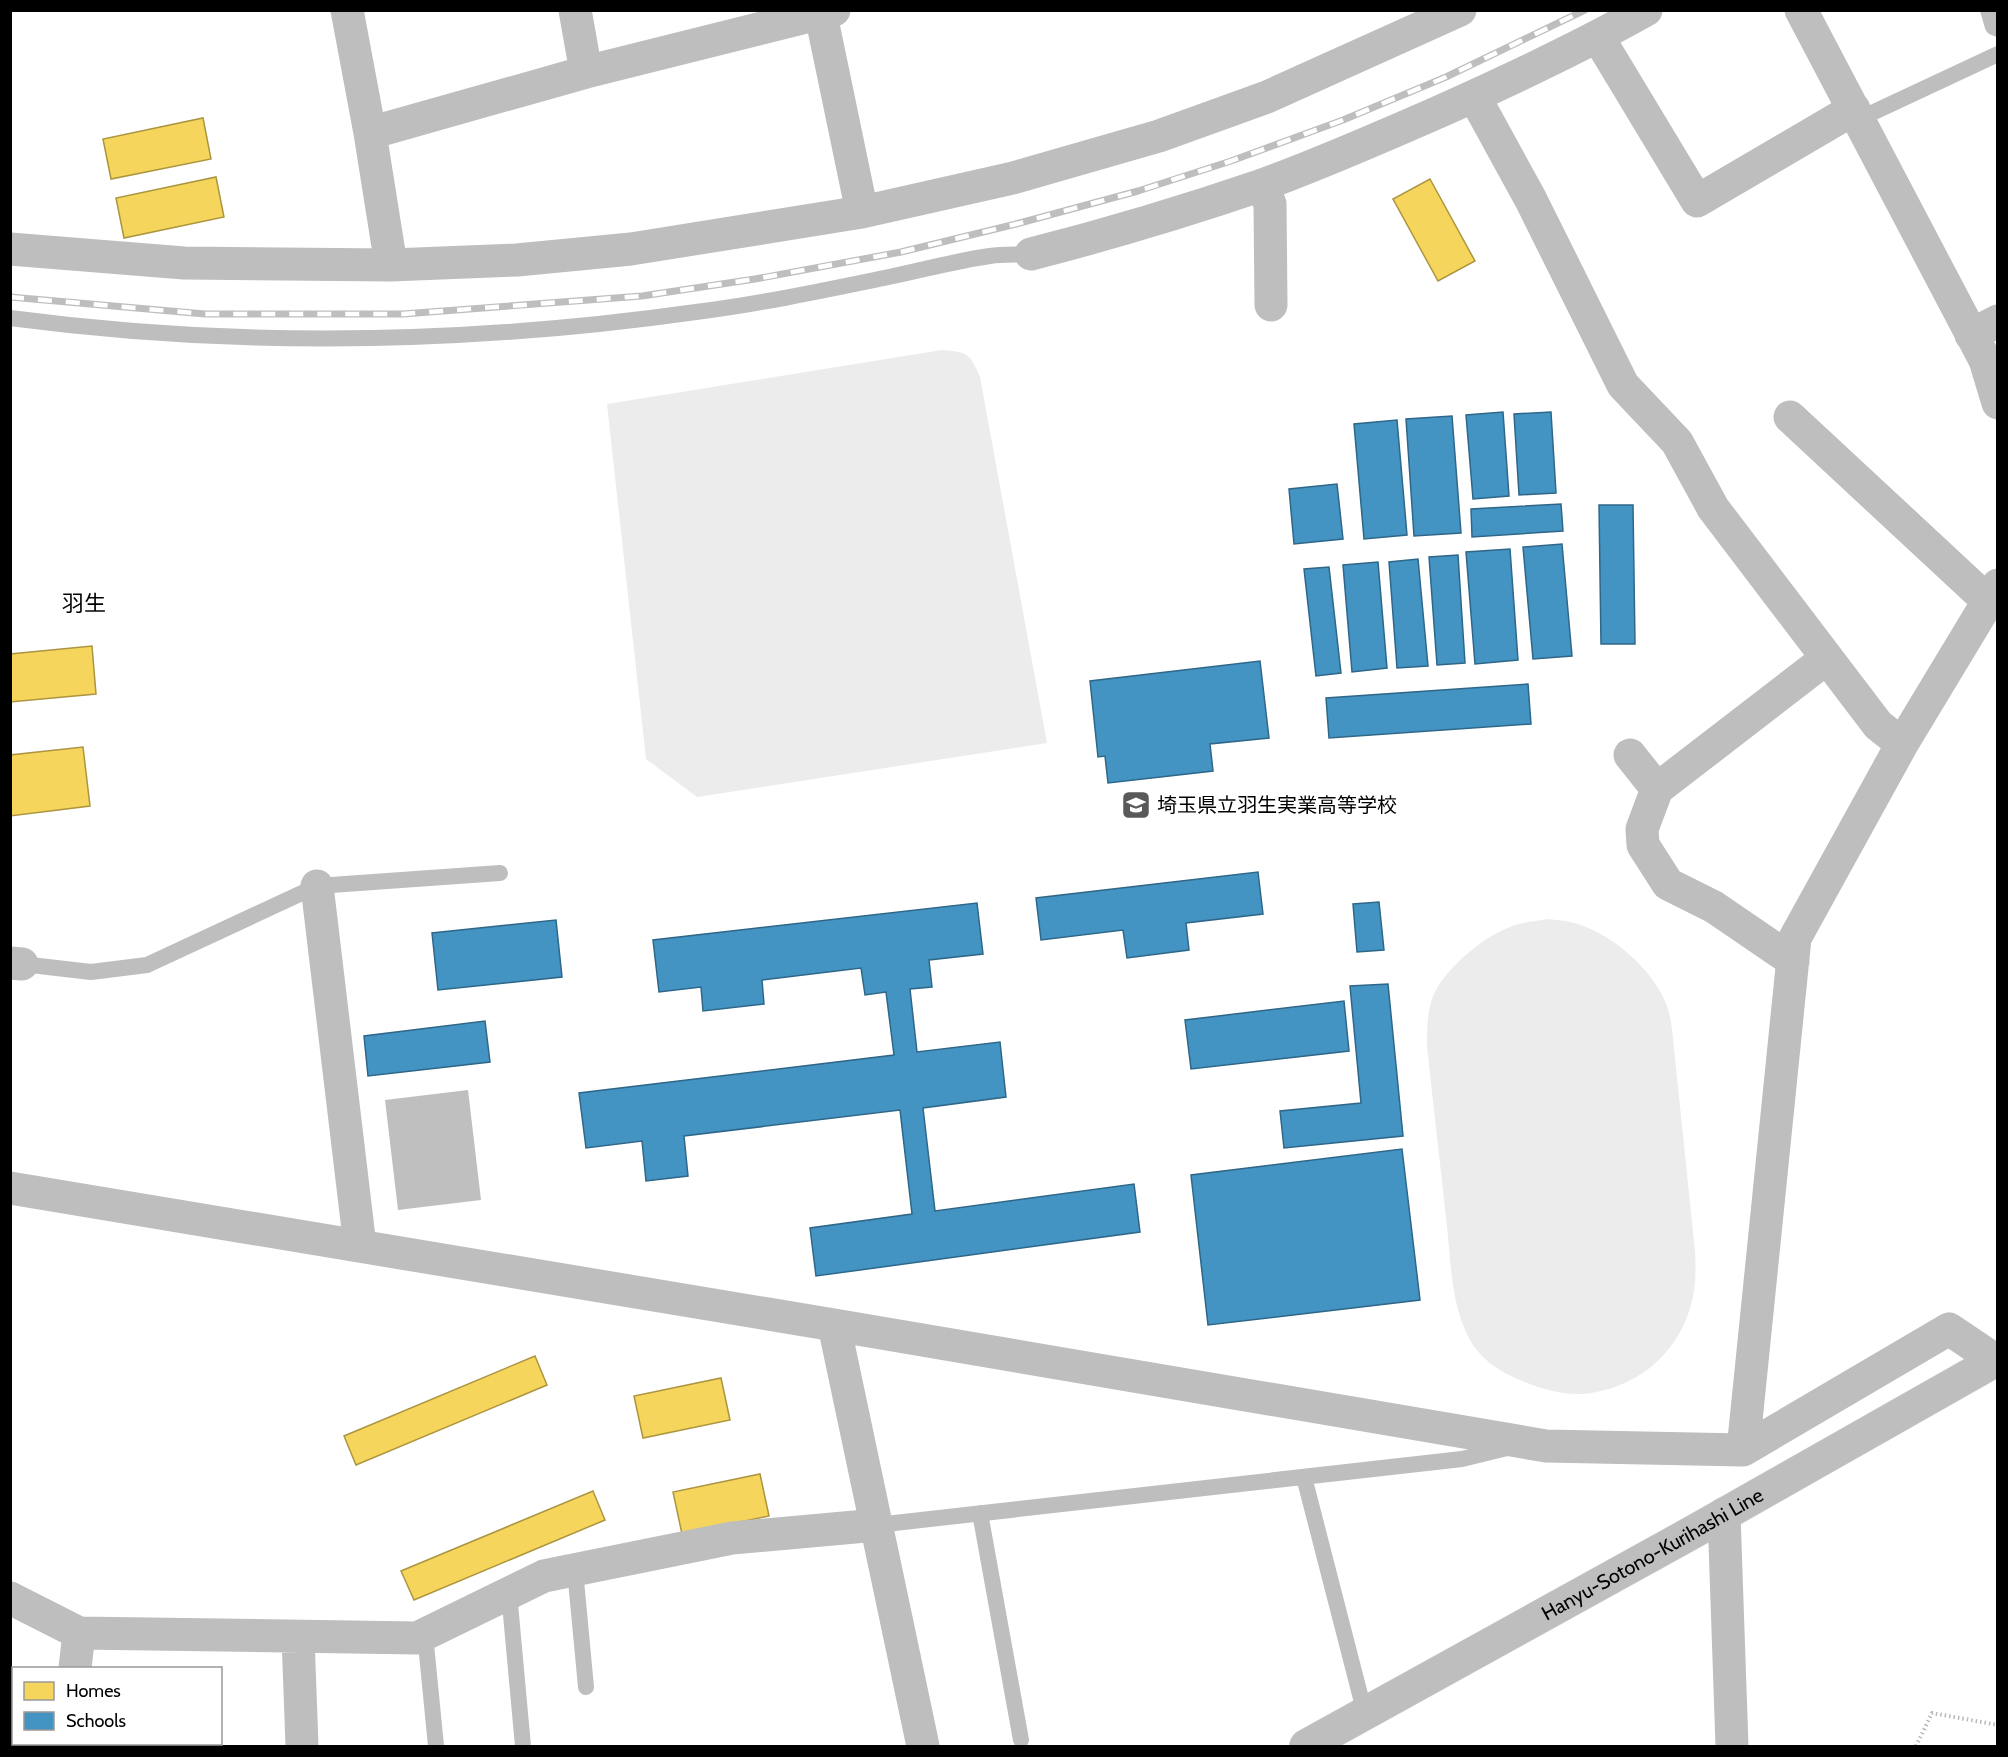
<svg xmlns="http://www.w3.org/2000/svg" width="2008" height="1757" viewBox="0 0 2008 1757" font-family="Cabin,'Noto Sans JP',sans-serif">
  <style>
    .green { fill: #ececec }
    .water { fill: #bfbfbf }
    .homes { fill: #f6d55c; stroke: #ac9540; stroke-width: 1.5 }
    .schools { fill: #4393c3; stroke: #2f6788; stroke-width: 1.5 }
    .lines { fill: none; stroke-linecap: round; stroke-linejoin: round }
    .primary-casing { stroke: #dbdbdb; stroke-width: 34 }
    .path { stroke: #b9b9b9; stroke-width: 4; stroke-dasharray: 1.5 3; stroke-linecap: butt }
    .service { stroke: #bebebe; stroke-width: 16 }
    .minor { stroke: #bebebe; stroke-width: 33 }
    .primary { stroke: #bebebe; stroke-width: 33 }
    .rail-casing { stroke: #bebebe; stroke-width: 7 }
    .rail { stroke: #fff; stroke-width: 4.5; stroke-dasharray: 14; stroke-linecap: butt }
    .labels { text-anchor: middle; dominant-baseline: central; stroke-width: 6; stroke-linejoin: round; paint-order: stroke }
    .poi-label { font-size: 20px; fill: #000; stroke: #fff; text-anchor: start }
    .street-label { font-size: 20px; fill: #000; stroke: #fff }
    .quarter-label { font-size: 22px; fill: #000; stroke: #fff }
  </style>
  <rect width="100%" height="100%" fill="#fff"/>
  <path class="green" d="M942 350C967 352 970 353 980 377L1047 743 697 797 646 759 607 404Z
    M1547 919C1554 920 1563 920 1570 922 1608 930 1654 969 1667 1006 1669 1013 1671 1021 1672 1029L1695 1251C1696 1270 1696 1287 1691 1305 1677 1356 1634 1390 1582 1394 1564 1395 1542 1389 1525 1382 1503 1374 1480 1360 1469 1338 1450 1302 1451 1258 1446 1218 1440 1161 1433 1104 1427 1046 1427 1030 1427 1012 1433 996 1446 967 1485 935 1515 925 1525 922 1536 921 1547 919Z"/>
  <path class="water" d="M468 1090 481 1200 398 1210 385 1100Z"/>
  <path class="homes" d="M203 118 211 159 111 179 103 139Z
    M216 177 224 217 124 238 116 198Z
    M1430 179 1475 261 1438 281 1393 199Z
    M92 646 96 694 10 702V654Z
    M83 747 90 806 10 816V755Z
    M535 1356 547 1385 356 1465 344 1436Z
    M721 1378 730 1420 643 1438 634 1396Z
    M760 1474 769 1516 682 1534 673 1492Z
    M593 1491 605 1520 414 1600 401 1571Z"/>
  <path class="schools" d="M1503 412 1509 496 1473 499 1466 415Z
    M1551 412 1556 493 1519 495 1514 414Z
    M1452 416 1461 533 1414 536 1406 419Z
    M1397 420 1407 535 1364 539 1354 424Z
    M1337 484 1343 539 1294 544 1289 489Z
    M1561 504 1563 531 1472 537 1471 509Z
    M1599 505H1633L1635 644H1601Z
    M1562 544 1572 656 1533 659 1523 547Z
    M1510 549 1518 660 1475 664 1466 552Z
    M1458 555 1465 663 1437 665 1429 557Z
    M1418 559 1428 666 1397 668 1389 562Z
    M1378 562 1387 668 1352 672 1343 565Z
    M1329 567 1341 673 1316 676 1304 569Z
    M1260 661 1269 738 1210 744 1213 771 1108 783 1105 756 1098 757 1090 681Z
    M1528 684 1531 724 1329 738 1326 698Z
    M1258 872 1263 914 1186 923 1189 950 1127 958 1123 930 1041 940 1036 898Z
    M1379 902 1384 950 1357 952 1353 904Z
    M977 903 983 954 929 960 932 987 910 989 917 1052 1000 1042 1006 1097 923 1108 935 1211 1134 1184 1140 1232 816 1276 810 1228 912 1214 900 1110 684 1136 688 1176 646 1181 642 1141 586 1148 579 1093 894 1055 886 992 865 995 861 968 762 980 764 1004 703 1011 701 987 659 992 653 940Z
    M556 920 562 977 438 990 432 933Z
    M1388 984 1403 1136 1284 1148 1280 1111 1361 1103 1350 986Z
    M1344 1001 1349 1051 1191 1069 1185 1020Z
    M485 1021 490 1062 368 1076 364 1036Z
    M1402 1149 1420 1300 1208 1325 1191 1175Z"/>
  <g class="lines">
    <g class="primary-casing">
      <g id="primary">
        <path id="s1" d="M1306 1746 1693 1532 1998 1359"/>
      </g>
    </g>
    <path class="path" d="M1916 1746 1932 1713 1998 1725"/>
    <path class="service" d="M1988 10 1993 27 1998 29
      M1859 119 1998 54
      M10 318C237 348 469 344 696 312 759 304 821 291 884 278 919 271 954 261 990 256 1003 254 1017 255 1031 254
      M22 964 91 972 147 965 317 886 500 873
      M1304 1477 1365 1714
      M980 1513 1021 1740
      M877 1525 1462 1459 1507 1448
      M575 1570 586 1687
      M509 1593 523 1746
      M425 1634 436 1746"/>
    <path class="minor" d="M347 10 370 133 391 265
      M575 10 586 72
      M820 10 862 212
      M1801 10 1985 360 1998 403
      M1598 37 1697 201 1854 109
      M1474 96 1531 200 1623 385 1677 442 1713 508 1878 725 1902 744
      M370 133 586 72 834 10
      M1262 185 1270 204 1271 305
      M10 249 184 263 391 265 517 260 631 249 862 212 1013 178 1159 136 1267 97 1460 10
      M1031 254C1109 234 1186 211 1262 185 1320 164 1377 139 1434 114 1506 82 1577 49 1646 10
      M1971 335 1998 321
      M1790 417 1988 601
      M1630 755 1657 789 1827 658
      M1657 789 1642 829 1643 845 1668 884 1714 907 1793 961
      M317 886 360 1246
      M10 963 22 964
      M10 1188 834 1325 1546 1446 1743 1450 1949 1329 1998 1362
      M834 1325 923 1746
      M1743 1450 1795 938 1902 744 1998 585
      M1724 1514 1732 1746
      M10 1598 79 1633 417 1638 544 1576 732 1538 877 1525
      M298 1637 302 1746
      M75 1668 79 1633
      M66 1746 67 1744"/>
    <use href="#primary" class="primary"/>
    <g class="rail-casing">
      <path id="rail" d="M10 297 205 314H403L642 296 755 279 901 252 1016 224 1138 191 1231 161 1343 120 1446 77 1585 10"/>
    </g>
    <use href="#rail" class="rail"/>
  </g>
  <defs>
    <g id="school-square" transform="scale(1.5)"><rect x="-9" y="-9" width="18" height="18" rx="4" fill="#595959" stroke="#fff"/><path d="M0-5L7-2L0 1L-7-2ZM-4 1L0 2.5L4 1V4Q0 6-4 4Z" fill="#fff"/></g>
  </defs>
  <g fill-rule="evenodd">
    <use href="#school-square" x="1136" y="805"/>
  </g>
  <g class="labels">
    <g class="poi-label">
      <text x="1157" y="805">埼玉県立羽生実業高等学校</text>
    </g>
    <g class="street-label">
      <text stroke="none"><textPath href="#s1" startOffset="396">Hanyu-Sotono-Kurihashi Line</textPath></text>
    </g>
    <g class="quarter-label">
      <text x="84" y="603">羽生</text>
    </g>
  </g>
  <rect width="2008" height="1757" fill="none" stroke="#000000" stroke-width="24"/>
  <rect x="12" y="1667" width="210" height="78" fill="#ffffff" stroke="#999999" stroke-width="1.5"/>
  <rect x="24" y="1682" width="30" height="18" fill="#f6d55c" stroke="#999999" stroke-width="1.5"/>
  <text x="66" y="1697" font-size="18" fill="#000000">Homes</text>
  <rect x="24" y="1712" width="30" height="18" fill="#4393c3" stroke="#999999" stroke-width="1.5"/>
  <text x="66" y="1727" font-size="18" fill="#000000">Schools</text>
</svg>
